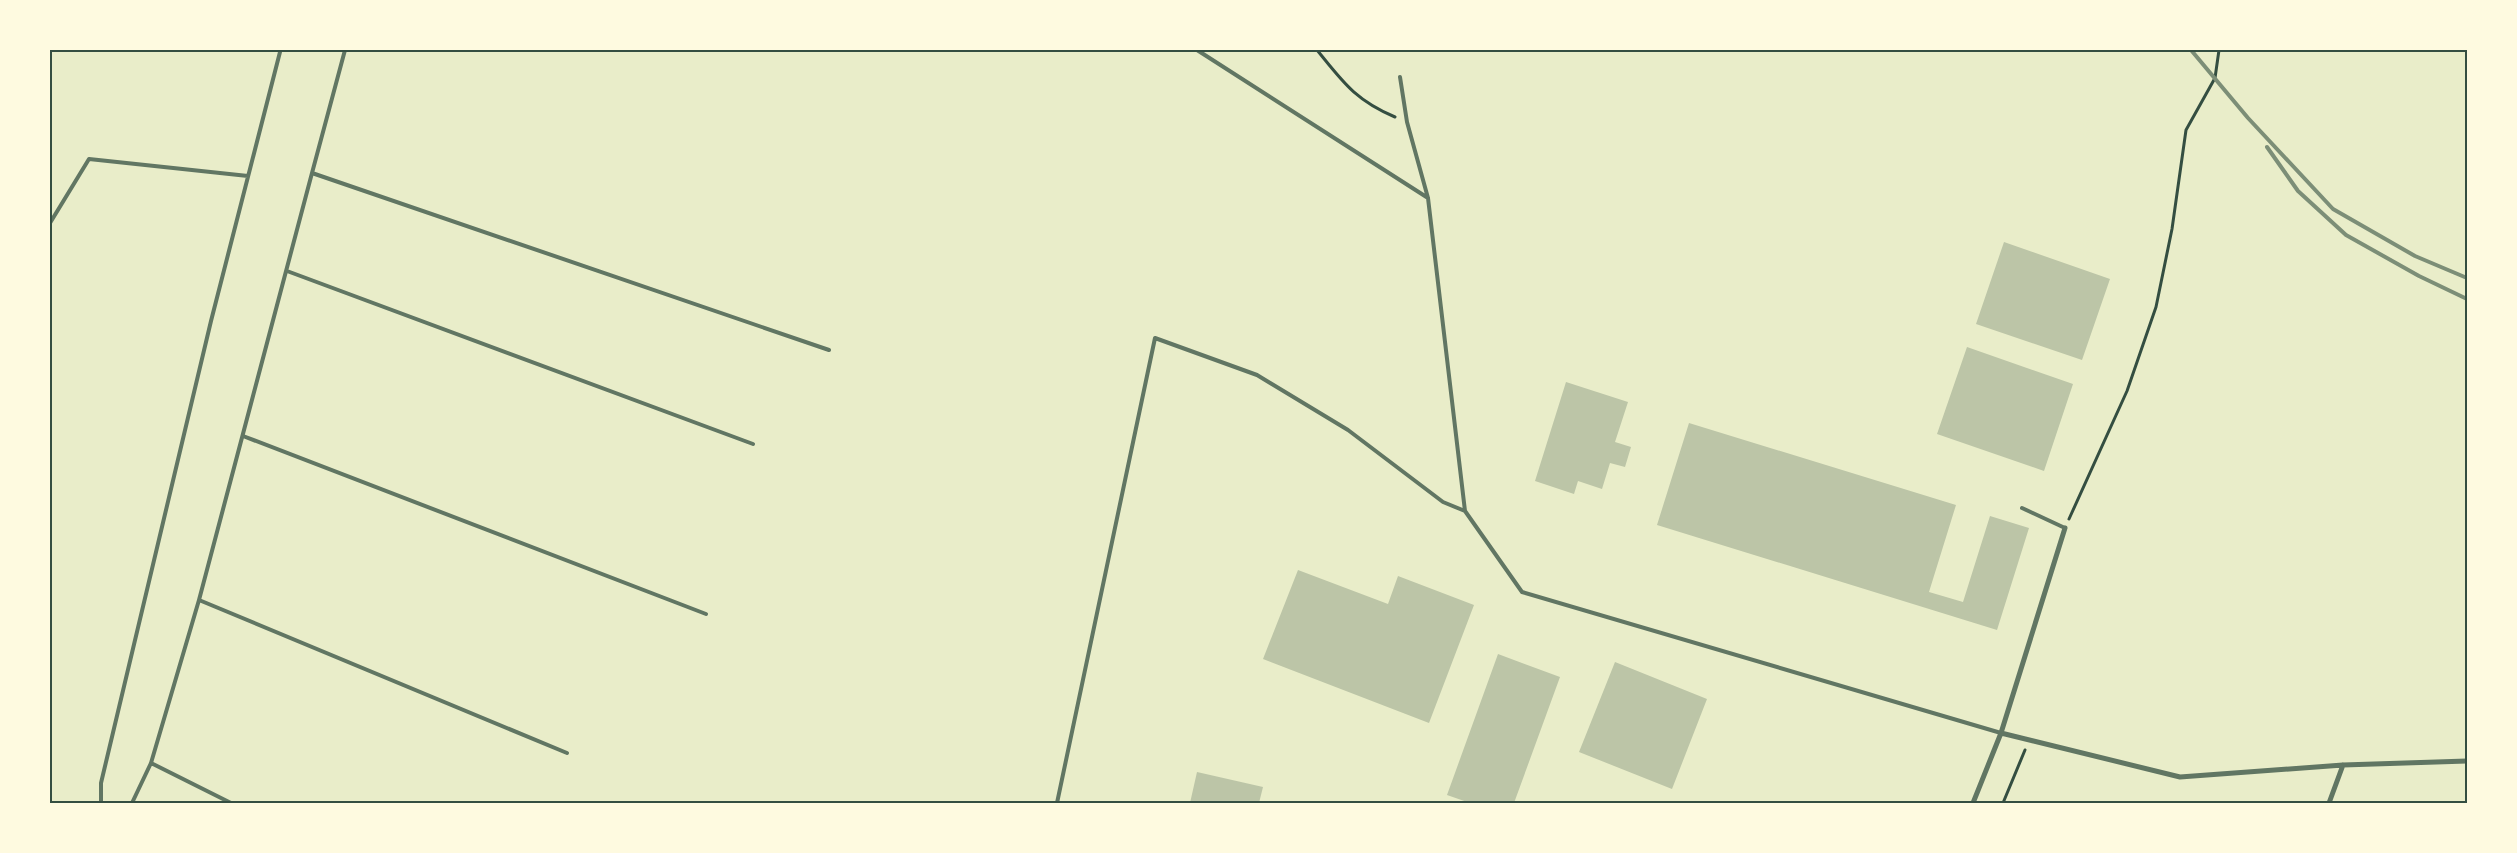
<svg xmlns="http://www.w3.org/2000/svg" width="2517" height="853" viewBox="0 0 2517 853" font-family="Manrope,sans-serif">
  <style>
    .building { fill: #bcc5a7 }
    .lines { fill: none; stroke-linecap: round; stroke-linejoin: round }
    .path { stroke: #344e41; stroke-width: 3 }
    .service { stroke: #617663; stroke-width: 4 }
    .minor { stroke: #617663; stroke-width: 5 }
    .rail { stroke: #7c8e77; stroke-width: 4 }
    .neatline { fill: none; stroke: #344e41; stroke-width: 2 }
  </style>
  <rect width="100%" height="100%" fill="#e9edc9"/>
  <path class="building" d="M2004 242 2110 279 2082 360 1976 324Z
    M1967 347 2073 384 2044 471 1937 434Z
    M1566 382 1628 402 1615 442 1631 447 1625 467 1610 463 1602 489 1578 481 1574 494 1535 481Z
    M1689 423 1956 505 1929 592 1963 602 1990 516 2029 528 1997 630 1657 525Z
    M1298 570 1388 604 1398 576 1474 605 1429 723 1263 659Z
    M1498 654 1560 677 1514 803H1470L1447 795Z
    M1615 662 1707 699 1672 789 1579 752Z
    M1197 772 1263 787 1259 803H1190Z"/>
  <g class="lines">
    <path class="path" d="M1317 50C1343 82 1355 100 1395 117
      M2069 519 2127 391 2156 307 2172 229 2186 130 2215 78 2219 50
      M2003 803 2025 750"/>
    <path class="service" d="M1197 50 1428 198
      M1400 77 1407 122 1428 198 1465 511 1522 592 2001 733
      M312 173 345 50
      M50 223 89 159 248 176
      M287 271 753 444
      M243 436 706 614
      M2022 508 2065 528
      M199 600 567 753
      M151 763 231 803
      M101 803V783L211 321 280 52
      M132 803 151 763 199 600 312 173 829 350
      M1057 803 1155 338 1257 375 1348 430 1443 502 1465 511"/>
    <path class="minor" d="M2001 733 2180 777 2343 765 2467 761
      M1973 803 2001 733 2065 528
      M2329 803 2343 765"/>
    <path class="rail" d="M2191 50 2248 118 2333 209 2415 256 2467 278
      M2267 147 2298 191 2346 235 2419 276 2467 299"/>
  </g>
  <rect width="2517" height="853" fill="none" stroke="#fefae0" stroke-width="102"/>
  <rect x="51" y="51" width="2415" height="751" class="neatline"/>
</svg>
